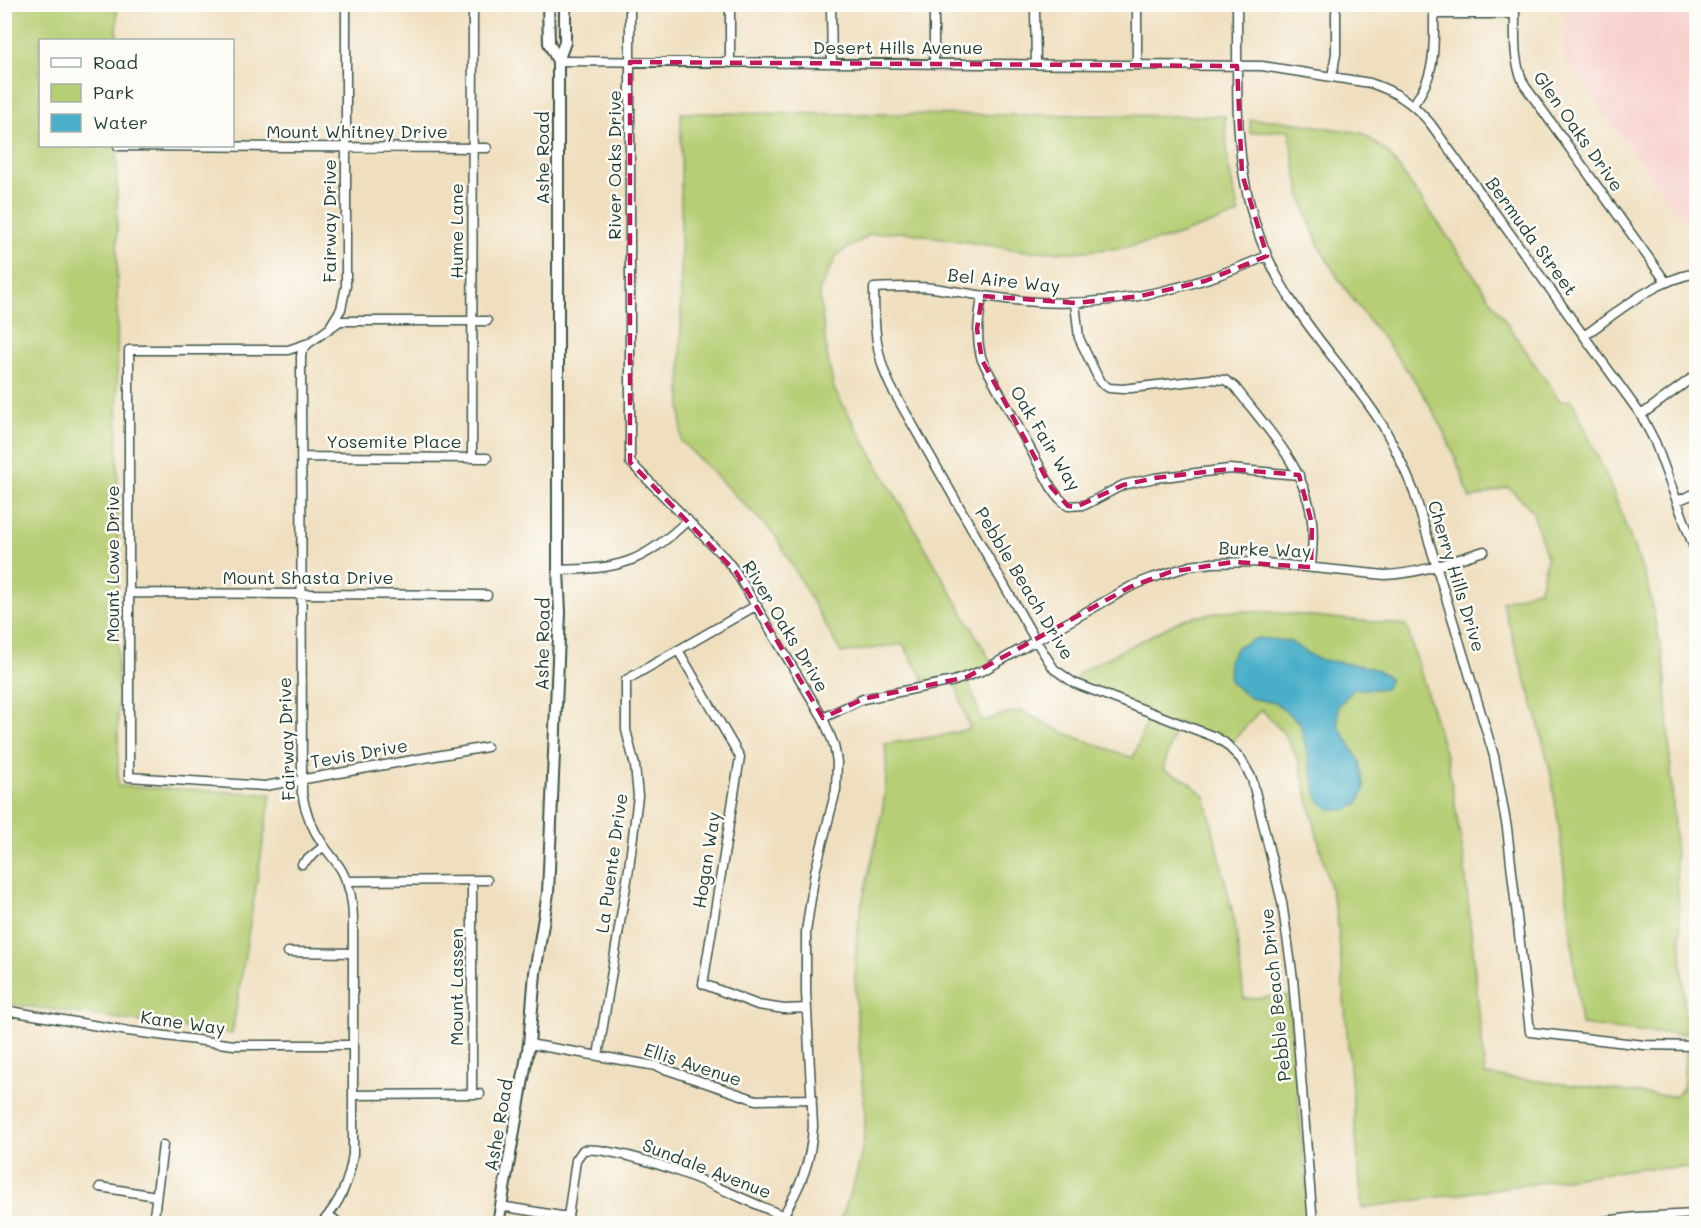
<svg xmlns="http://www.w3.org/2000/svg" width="1701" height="1228" viewBox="0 0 1701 1228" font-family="Mali,sans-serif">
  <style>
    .built { fill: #f7d0cd }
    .green { fill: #b6ce74; stroke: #6a8654; stroke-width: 1.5 }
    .water { fill: #4aafc9; stroke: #34767e; stroke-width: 1.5 }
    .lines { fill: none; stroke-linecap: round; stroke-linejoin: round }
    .minor-casing { stroke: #3e5549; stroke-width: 11 }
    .tertiary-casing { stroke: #3e5549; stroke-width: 14 }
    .minor { stroke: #fff; stroke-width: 8 }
    .tertiary { stroke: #fff; stroke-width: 10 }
    .marked { fill: none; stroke: #c2185b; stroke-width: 4.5; stroke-dasharray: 12 8; stroke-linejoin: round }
    .labels { text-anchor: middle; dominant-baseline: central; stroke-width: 5; stroke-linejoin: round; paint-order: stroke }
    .street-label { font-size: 18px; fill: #1f3d34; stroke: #fdfcf7 }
  </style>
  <rect width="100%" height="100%" fill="#fdfcf7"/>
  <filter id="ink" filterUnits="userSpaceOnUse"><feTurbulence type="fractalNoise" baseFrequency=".0167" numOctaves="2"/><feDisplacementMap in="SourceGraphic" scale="12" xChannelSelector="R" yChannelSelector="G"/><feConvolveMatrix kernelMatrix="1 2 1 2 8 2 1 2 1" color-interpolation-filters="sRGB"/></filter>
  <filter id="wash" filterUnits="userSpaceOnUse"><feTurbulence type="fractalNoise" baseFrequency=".008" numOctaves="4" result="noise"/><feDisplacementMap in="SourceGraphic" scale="24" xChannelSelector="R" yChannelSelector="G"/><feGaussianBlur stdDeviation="1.35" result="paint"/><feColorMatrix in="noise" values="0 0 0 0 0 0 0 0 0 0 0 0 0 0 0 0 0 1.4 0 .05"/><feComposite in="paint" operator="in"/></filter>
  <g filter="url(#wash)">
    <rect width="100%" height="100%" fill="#efdfbf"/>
    <path class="built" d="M1564 5H1696V226L1680 217 1564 57Z"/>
    <path class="green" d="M5 5H117V40H40V146H117L118 786 271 794 232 1034 11 1004 5 1010Z
      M681 113 1225 116 1228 165 1239 214 1166 239 1120 248 1074 252 1024 251 904 232 871 234 837 255 819 291 827 355 834 389 993 665 967 677 982 722 1007 713 1022 711 1062 732 1133 758 1150 713 1074 683 1080 672 1183 619 1226 611 1269 612 1406 625 1448 762 1464 859 1485 1075 1657 1095 1676 1096 1683 1088 1685 1057 1687 1047 1696 1046V1168H1641L1362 1208 1337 916 1299 762 1285 735 1261 709 1229 746 1177 722 1163 770 1185 779 1205 796 1235 923 1244 999 1288 996 1310 1223H839C852 1191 862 1163 865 1127 866 1113 863 1097 862 1082 859 1037 853 991 856 946 861 877 893 813 885 744L940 736 970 729 954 681 928 687 903 644 841 653 775 535 681 441Z
      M1250 120H1276L1362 133 1389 154 1441 227 1560 401 1572 400 1610 484 1647 582 1665 668 1686 1034 1639 1032 1581 1025 1559 826 1550 770 1538 721 1502 602 1540 589 1547 557 1532 510 1508 487 1470 499C1457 458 1440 419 1416 383 1389 343 1355 307 1330 265 1304 224 1296 177 1289 130L1250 133Z
      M1664 1220H1696V1223H1628Z"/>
    <path class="water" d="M1258 638 1289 641 1317 659 1369 667 1386 675 1390 680 1385 689H1354L1338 706V725L1360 762 1365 789 1357 805 1345 810 1329 809 1318 799 1300 723 1275 703 1250 698 1230 682 1228 661 1238 646Z"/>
  </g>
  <g filter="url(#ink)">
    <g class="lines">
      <g class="minor-casing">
        <path id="minor" d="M1237 4C1238 112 1229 201 1289 297 1317 342 1355 381 1383 426 1395 447 1405 470 1414 492L1494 756 1507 828 1530 1032 1644 1045 1696 1046
          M730 6V63
          M630 7V462L724 557 736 572 823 718 834 745 837 762 836 790 815 872 806 932V992L813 1126C811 1163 801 1185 783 1216
          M831 8 832 63
          M1035 9 1036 64
          M1137 9V65
          M558 61 1262 66 1370 83C1395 91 1413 103 1430 123L1641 415 1655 442 1696 553
          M934 64V9
          M1332 77 1336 53V12
          M1413 105C1436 75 1434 50 1434 14H1515C1515 40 1513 63 1525 86L1666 282
          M118 146 487 148
          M1267 256C1194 288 1117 307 1037 302 1002 300 968 293 933 288 913 286 893 287 874 288 874 323 875 355 891 387L1036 641 1054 669 1074 683 1215 737 1225 743 1241 759 1252 779 1282 902 1293 979 1313 1224
          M982 296C979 319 975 338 982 360L1051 487 1059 498 1068 506 1085 505 1123 485 1155 478 1229 469 1299 475
          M1075 303 1079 338 1100 382 1109 388 1122 389 1211 379 1225 380 1235 387C1267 429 1306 467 1312 521 1314 537 1312 552 1311 567
          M331 325 341 309 346 286V4
          M1584 336C1620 310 1653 281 1696 273
          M307 345 302 351 301 357 302 793C305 813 312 829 324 846 330 855 338 863 343 873 350 887 353 903 353 919V1154C349 1182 340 1203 321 1224
          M1641 415 1696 375
          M301 457 487 458
          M472 458 473 4
          M1677 501 1696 493
          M558 570C620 569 643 563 688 520
          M129 593 487 595
          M678 650 740 757 703 984 758 1005 784 1009 807 1008
          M823 718 863 699 954 681 984 670 1130 587 1149 579 1190 566 1212 563 1254 562 1385 575C1419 574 1452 561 1484 551
          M487 747 265 786 129 777V350H288L309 343 340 321H487
          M302 864 324 846
          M472 880V1094
          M346 881 487 880
          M288 952 353 953
          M4 1018 10 1011 128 1031 234 1045H353
          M529 1044 656 1066 756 1100 812 1099
          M598 1056 629 868 638 796 635 766 626 730V680L757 605
          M353 1095 480 1094
          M100 1187 156 1196
          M500 1206 567 1217
          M329 1215 340 1224
          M153 1224 163 1145
          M567 1224 576 1160 583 1150C594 1148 604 1151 615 1153 681 1166 741 1200 804 1224
          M1582 1224 1636 1217 1696 1214"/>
      </g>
      <g class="tertiary-casing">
        <path id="tertiary" d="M548 4 549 43 558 61
          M498 1224 529 1044 535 973 548 893 560 613 558 570V61L565 42V4"/>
      </g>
      <use href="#minor" class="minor"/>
      <use href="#tertiary" class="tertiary"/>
    </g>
  </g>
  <path class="marked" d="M630 62 1237 66 1242 174 1267 256 1205 281 1141 296 1075 303 982 296 977 329 982 360 1051 487 1068 506 1076 507 1123 485 1155 478 1229 469 1299 475 1312 524 1311 567 1233 562 1170 572 1130 587 967 677 863 699 823 718 736 572 630 462Z"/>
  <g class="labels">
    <g class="street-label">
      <text x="898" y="47">Desert Hills Avenue</text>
      <text x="357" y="131">Mount Whitney Drive</text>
      <text transform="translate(1579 131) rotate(55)">Glen Oaks Drive</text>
      <text transform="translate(542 158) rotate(-90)">Ashe Road</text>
      <text transform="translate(614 165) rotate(-90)">River Oaks Drive</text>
      <text transform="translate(329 221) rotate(-90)">Fairway Drive</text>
      <text transform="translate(456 231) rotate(-90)">Hume Lane</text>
      <text transform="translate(1532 236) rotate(54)">Bermuda Street</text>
      <text transform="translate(1004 280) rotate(6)">Bel Aire Way</text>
      <text transform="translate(1046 438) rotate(59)">Oak Fair Way</text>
      <text x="394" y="441">Yosemite Place</text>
      <text transform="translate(1265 549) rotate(2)">Burke Way</text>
      <text transform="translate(112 564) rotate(-90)">Mount Lowe Drive</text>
      <text transform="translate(1457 576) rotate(73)">Cherry Hills Drive</text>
      <text x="308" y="577">Mount Shasta Drive</text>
      <text transform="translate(1025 583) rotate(59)">Pebble Beach Drive</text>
      <text transform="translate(786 626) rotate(59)">River Oaks Drive</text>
      <text transform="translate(542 644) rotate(-89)">Ashe Road</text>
      <text transform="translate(286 739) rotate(-92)">Fairway Drive</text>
      <text transform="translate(359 753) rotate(-10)">Tevis Drive</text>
      <text transform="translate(706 860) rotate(-81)">Hogan Way</text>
      <text transform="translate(611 863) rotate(-82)">La Puente Drive</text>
      <text transform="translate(456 987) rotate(-90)">Mount Lassen</text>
      <text transform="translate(1275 995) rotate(-96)">Pebble Beach Drive</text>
      <text transform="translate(183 1022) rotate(8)">Kane Way</text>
      <text transform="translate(693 1064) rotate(18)">Ellis Avenue</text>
      <text transform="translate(498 1125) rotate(-80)">Ashe Road</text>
      <text transform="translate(707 1168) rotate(21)">Sundale Avenue</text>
    </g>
  </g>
  <rect width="1701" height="1228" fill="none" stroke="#fdfcf7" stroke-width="24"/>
  <rect x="39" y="39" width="195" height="108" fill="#fdfcf7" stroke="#a4b0a9" stroke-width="1.5"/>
  <rect x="51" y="58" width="30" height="9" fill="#ffffff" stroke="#a4b0a9" stroke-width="1.5"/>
  <text x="93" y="69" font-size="18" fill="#1f3d34">Road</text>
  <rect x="51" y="84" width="30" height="18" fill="#b6ce74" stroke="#a4b0a9" stroke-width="1.5"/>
  <text x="93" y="99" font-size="18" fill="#1f3d34">Park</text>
  <rect x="51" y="114" width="30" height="18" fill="#4aafc9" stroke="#a4b0a9" stroke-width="1.5"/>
  <text x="93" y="129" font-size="18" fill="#1f3d34">Water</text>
</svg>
